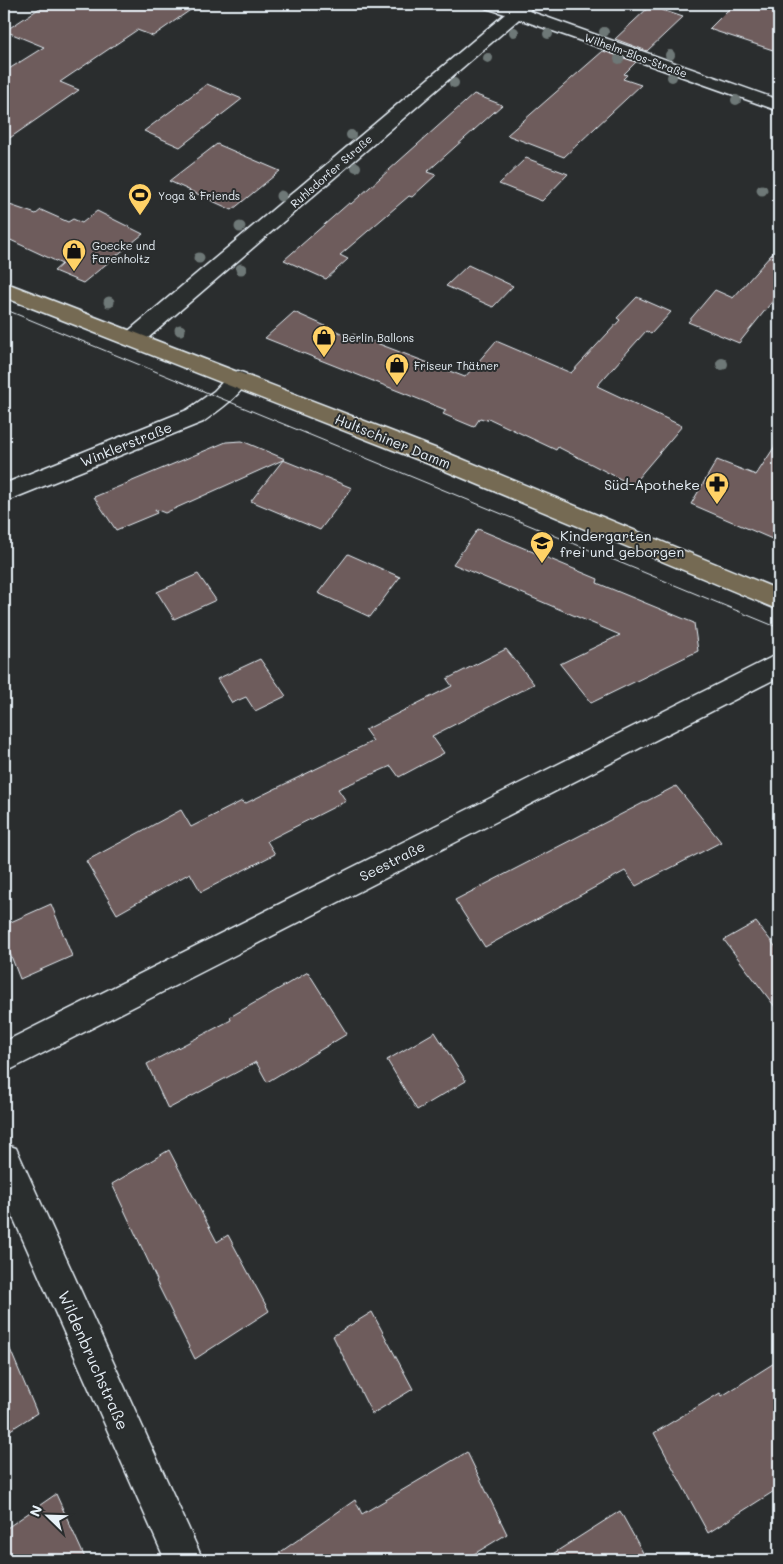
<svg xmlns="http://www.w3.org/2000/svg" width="783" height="1564" viewBox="0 0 783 1564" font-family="Mali,sans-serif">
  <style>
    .building { fill: #6e5c5b; stroke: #e8f1f8 }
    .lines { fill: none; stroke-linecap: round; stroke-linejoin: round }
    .minor-casing { stroke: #e8f1f8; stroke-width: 3 }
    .major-casing { stroke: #e8f1f8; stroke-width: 3 }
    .minor { fill: #2a2d2e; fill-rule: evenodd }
    .major { fill: #756b52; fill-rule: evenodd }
    .tram { stroke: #e8f1f8; stroke-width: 1 }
    .tree { fill: #6e7877 }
    .labels { text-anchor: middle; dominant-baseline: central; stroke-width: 4; stroke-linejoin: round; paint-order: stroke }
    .far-street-label { font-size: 11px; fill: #e8f1f8; stroke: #2a2d2e }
    .far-poi-label { font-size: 11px; fill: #e8f1f8; stroke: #2a2d2e; text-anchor: start }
    .street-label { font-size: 14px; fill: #e8f1f8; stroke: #2a2d2e }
    .poi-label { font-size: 14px; fill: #e8f1f8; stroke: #2a2d2e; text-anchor: end }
    .near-street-label { font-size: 16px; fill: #e8f1f8; stroke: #2a2d2e }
  </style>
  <rect width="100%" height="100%" fill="#2a2d2e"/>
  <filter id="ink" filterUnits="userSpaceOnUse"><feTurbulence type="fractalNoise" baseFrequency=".02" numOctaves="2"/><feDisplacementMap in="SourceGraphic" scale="10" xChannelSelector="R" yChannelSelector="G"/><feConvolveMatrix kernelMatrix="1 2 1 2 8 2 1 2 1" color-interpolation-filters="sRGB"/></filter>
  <g filter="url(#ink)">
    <path class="building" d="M46 4H199L153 36 137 30 60 82 79 90 4 142V72L44 47 5 31Z
      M734 4H779V52L709 29Z
      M650 6 683 17 647 51 615 39Z
      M603 51 636 62 624 74 627 75 623 79 641 85 564 157 507 135Z
      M207 84 242 99 180 147 144 131Z
      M474 94 502 105 427 172 436 175 412 197 409 196 340 255 348 259 326 279 284 260 349 203 351 204Z
      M217 144 280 171 232 210 169 181Z
      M526 158 568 174 542 201 499 184Z
      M4 203 36 214 41 210 68 222 73 219 82 223 97 211 143 234 83 283 54 271 62 264 4 237Z
      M779 246V293L739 343 688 322 715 290 733 298Z
      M468 265 513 286 493 307 446 286Z
      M637 297 671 312 651 334 646 331 597 386 682 426 632 485 558 447 556 450 488 418 487 420 480 418 474 427 443 414 446 410 265 338 294 312 350 337 353 334 465 377 496 341 571 373 620 320 617 318Z
      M779 440V542L691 504 717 460 756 475Z
      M242 441 285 459 165 513 155 509 157 513 116 530 94 497 226 442Z
      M283 460 352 488 320 530 251 501Z
      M478 529 598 579 597 583 694 623 698 651 591 703 560 664 620 635 453 564Z
      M348 554 400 577 370 617 318 593Z
      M198 574 216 600 174 619 157 592Z
      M506 649 534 684 432 736 444 753 399 777 391 766 338 789 346 801 267 841 275 854 201 892 190 873 117 914 86 861 181 810 191 827 242 801 244 804 373 741 365 730 452 686 447 679Z
      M260 659 286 696 255 711 246 697 232 703 217 679Z
      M676 786 721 842 636 886 625 871 485 947 455 900Z
      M51 904 72 956 20 979 4 938V925Z
      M756 922 779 951V1012L724 940Z
      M308 972 347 1034 267 1082 256 1062 168 1109 147 1064 231 1020 230 1017Z
      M435 1032 466 1081 417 1110 387 1060Z
      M169 1150 217 1242 228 1235 269 1311 195 1359 156 1281 157 1280 112 1184Z
      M372 1312 413 1389 372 1414 333 1336Z
      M4 1335 37 1413 4 1434Z
      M779 1360V1488L708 1533 654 1433 720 1393 722 1396Z
      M467 1452 507 1534 464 1560H269L355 1500 362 1514Z
      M56 1494 86 1560H4V1530Z
      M620 1511 647 1560H543Z"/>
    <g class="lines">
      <g class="minor-casing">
        <path id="minor" d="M484 4H508L514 6 517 4H535L529 11 779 100V111L519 19 141 344 133 346 125 344 122 339 125 334 505 14 486 8Z
          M238 371 246 374 249 379C238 398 220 409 203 422L4 502V484L187 410 214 391 230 374Z
          M779 655V677L4 1073V1042L770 658Z
          M4 1144 16 1148 203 1560H165L4 1197Z"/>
      </g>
      <g class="major-casing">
        <path id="major" d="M4 282 445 452 779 590V610L429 464 4 297Z"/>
      </g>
      <use href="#minor" class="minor"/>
      <use href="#major" class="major"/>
      <path class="tram" d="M4 309 779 628"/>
    </g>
    <g class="tree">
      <circle cx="514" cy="32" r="5"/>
      <circle cx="604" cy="32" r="5"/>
      <circle cx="548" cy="34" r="5"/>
      <circle cx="670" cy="55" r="5"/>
      <circle cx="488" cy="58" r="5"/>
      <circle cx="619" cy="59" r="5"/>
      <circle cx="672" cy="77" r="5"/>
      <circle cx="454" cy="83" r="5"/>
      <circle cx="736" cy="100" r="5"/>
      <circle cx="351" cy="135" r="5"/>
      <circle cx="356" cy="167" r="5"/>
      <circle cx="762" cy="190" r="5.5"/>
      <circle cx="281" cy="196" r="5.5"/>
      <circle cx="240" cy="227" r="5.5"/>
      <circle cx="199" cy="258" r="5.5"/>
      <circle cx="241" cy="269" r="5.5"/>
      <circle cx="109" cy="302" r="5.5"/>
      <circle cx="180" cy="330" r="5.5"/>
      <circle cx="722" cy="364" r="6"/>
    </g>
  </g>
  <defs>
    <g id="stadium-pin" transform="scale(1.25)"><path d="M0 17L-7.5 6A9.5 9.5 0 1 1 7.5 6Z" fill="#ffd166" stroke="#2a2d2e"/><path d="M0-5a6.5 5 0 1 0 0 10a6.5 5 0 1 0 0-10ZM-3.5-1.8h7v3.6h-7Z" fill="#111"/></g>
    <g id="shop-pin" transform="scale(1.25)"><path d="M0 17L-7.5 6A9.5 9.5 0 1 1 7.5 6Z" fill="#ffd166" stroke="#2a2d2e"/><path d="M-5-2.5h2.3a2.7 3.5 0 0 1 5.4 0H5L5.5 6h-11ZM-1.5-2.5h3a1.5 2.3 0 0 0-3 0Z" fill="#111"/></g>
    <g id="pharmacy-pin" transform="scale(1.25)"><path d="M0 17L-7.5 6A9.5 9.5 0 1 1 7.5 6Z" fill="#ffd166" stroke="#2a2d2e"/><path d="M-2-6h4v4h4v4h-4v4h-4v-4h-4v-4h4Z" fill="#111"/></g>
    <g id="school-pin" transform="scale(1.25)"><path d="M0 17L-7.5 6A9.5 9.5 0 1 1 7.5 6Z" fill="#ffd166" stroke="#2a2d2e"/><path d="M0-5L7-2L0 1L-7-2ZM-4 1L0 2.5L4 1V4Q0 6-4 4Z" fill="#111"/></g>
  </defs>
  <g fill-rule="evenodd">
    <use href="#stadium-pin" x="140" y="195"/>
    <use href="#shop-pin" x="74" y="251"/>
    <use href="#shop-pin" x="324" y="337"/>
    <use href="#shop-pin" x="397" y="365"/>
    <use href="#pharmacy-pin" x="717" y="484"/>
    <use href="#school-pin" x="542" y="543"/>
  </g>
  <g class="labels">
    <g class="far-street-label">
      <text transform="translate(636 55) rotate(20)">Wilhelm-Blos-Straße</text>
      <text transform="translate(331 171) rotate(-41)">Ruhlsdorfer Straße</text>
    </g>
    <g class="far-poi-label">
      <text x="158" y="195">Yoga &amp; Friends</text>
      <text x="92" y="245">Goecke und<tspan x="92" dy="13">Farenholtz</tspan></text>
      <text x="342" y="337">Berlin Ballons</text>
      <text x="414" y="365">Friseur Thätner</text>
    </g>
    <g class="street-label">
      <text transform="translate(393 441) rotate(22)">Hultschiner Damm</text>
      <text transform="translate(126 444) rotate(-22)">Winklerstraße</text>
      <text transform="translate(392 861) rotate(-27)">Seestraße</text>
    </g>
    <g class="poi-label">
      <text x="700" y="484">Süd-Apotheke</text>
      <text x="560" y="535" text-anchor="start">Kindergarten<tspan x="560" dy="16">frei und geborgen</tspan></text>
    </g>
    <g class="near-street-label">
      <text transform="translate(94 1360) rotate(66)">Wildenbruchstraße</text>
    </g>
  </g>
  <rect width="783" height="1564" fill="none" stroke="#2a2d2e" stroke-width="20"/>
  <rect x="10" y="10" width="763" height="1544" fill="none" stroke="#e8f1f8" stroke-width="2" filter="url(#ink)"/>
  <g transform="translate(48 1516) rotate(293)" stroke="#2a2d2e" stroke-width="4" paint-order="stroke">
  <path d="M0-4L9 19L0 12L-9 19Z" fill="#e8f1f8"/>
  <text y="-8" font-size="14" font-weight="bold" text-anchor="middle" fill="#e8f1f8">N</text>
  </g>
</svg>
